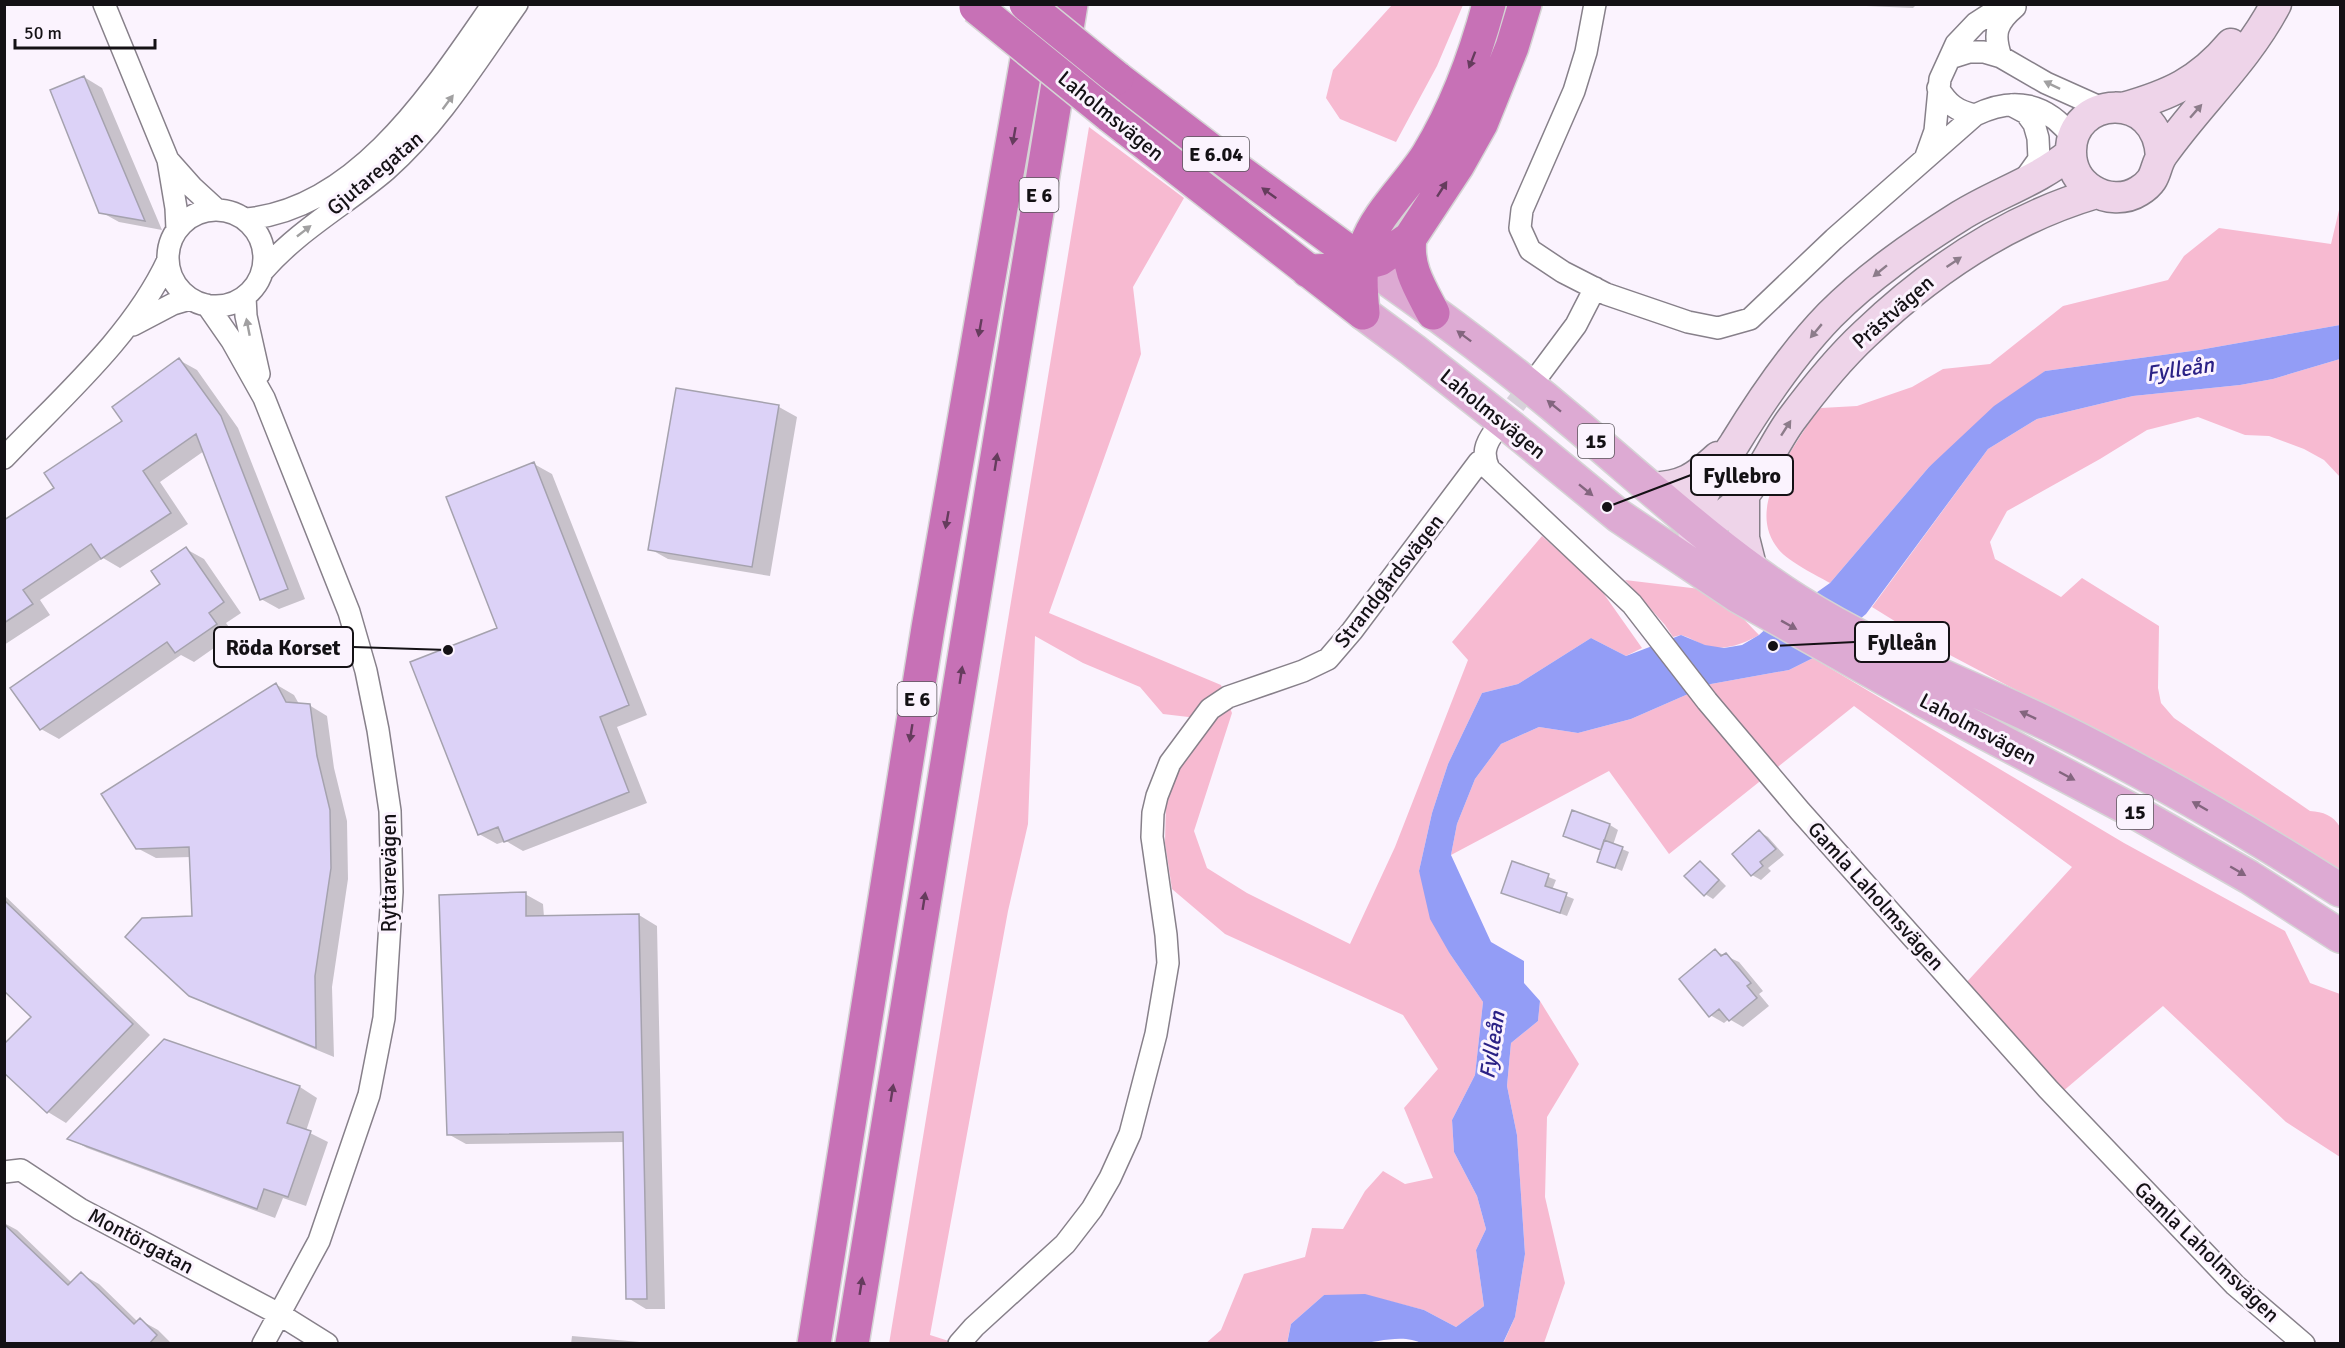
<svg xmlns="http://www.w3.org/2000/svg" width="2345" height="1348" viewBox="0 0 2345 1348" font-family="Signika,sans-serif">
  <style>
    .green { fill: #f7bad1 }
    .water { fill: #939df6 }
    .shadow { fill: #0003 }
    .building { fill: #dcd2f7; stroke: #a5a2ae; stroke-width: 1.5 }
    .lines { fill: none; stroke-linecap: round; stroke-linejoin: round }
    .street-tunnel { stroke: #d8d1db; stroke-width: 21; stroke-dasharray: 21 10; stroke-linecap: butt }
    .street-casing { stroke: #87808a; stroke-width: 24 }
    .secondary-casing { stroke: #87808a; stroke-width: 33 }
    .primary-casing { stroke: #d5d4d5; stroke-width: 36 }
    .highway-casing { stroke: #d5d4d5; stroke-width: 36 }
    .street { stroke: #fff; stroke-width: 21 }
    .secondary { stroke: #eed4e9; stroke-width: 30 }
    .primary { stroke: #ddaad3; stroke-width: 33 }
    .highway { stroke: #c771b6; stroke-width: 33 }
    .highway-bridge-casing { stroke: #d5d4d5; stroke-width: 36; stroke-linecap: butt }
    .highway-bridge { stroke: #c771b6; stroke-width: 33 }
    .oneway { fill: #653c5d }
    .oneway2 { fill: #a1a0a1 }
    .oneway3 { fill: #8c7c8a }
    .oneway4 { fill: #83657e }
    .labels { text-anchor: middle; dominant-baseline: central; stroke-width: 6; stroke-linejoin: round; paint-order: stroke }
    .shield { fill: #fbf3fe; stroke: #59555b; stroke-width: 1.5 }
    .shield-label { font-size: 20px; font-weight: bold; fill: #141115 }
    .street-label { font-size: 21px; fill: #141115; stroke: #fbf3fe }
    .water-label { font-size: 22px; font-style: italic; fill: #2b2186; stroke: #fbf3fe }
    .leader { fill: none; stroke: #141115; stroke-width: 2 }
    .callout-dot { fill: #141115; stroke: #fbf3fe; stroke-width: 2 }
    .callout { fill: #fbf3fe; stroke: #141115; stroke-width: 2 }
    .callout-label { font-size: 22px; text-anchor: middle; font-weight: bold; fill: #141115 }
  </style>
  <rect width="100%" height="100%" fill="#fbf3fe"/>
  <path class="green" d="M1392 5H1463L1437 66 1396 142 1340 119 1326 98 1333 70Z
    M1089 127 1184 198 1133 287 1141 354 1049 613 1221 685 1232 713 1194 831 1207 868 1247 893 1350 944 1395 847 1468 660 1452 642 1542 536 1599 587 1642 648 1626 656 1591 638 1518 684 1482 693 1448 764 1432 813 1419 871 1450 954 1483 1002 1475 1075 1452 1120 1454 1152 1477 1196 1486 1229 1476 1250 1484 1306 1456 1327 1424 1310 1365 1295H1324L1291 1324 1287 1343 1205 1344 1221 1330 1244 1274 1305 1257 1312 1228 1343 1229 1365 1191 1383 1171 1405 1184 1433 1178 1404 1108 1438 1069 1403 1015 1225 934 1172 889 1165 843 1166 802 1178 762 1214 720 1163 714 1140 687 1083 663 1035 636 1028 824 1008 911 930 1335 955 1343 889 1344Z
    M2340 206V325L2199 350 2045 371 1929 467 1830 583C1816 575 1789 562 1779 550 1744 508 1791 454 1813 416L1821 408 1857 406 1912 387 1943 369 1990 364 2063 306 2168 280 2184 256 2219 228 2331 244Z
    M2340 359V477L2324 460 2304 449 2269 436 2245 435 2198 417 2147 430 2100 459 2007 511 1990 542 1995 559 2061 597 2082 578 2159 626 2158 688 2161 703 2174 718 2310 811C2323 812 2333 815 2340 827V877L2120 745 1948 654 1872 607 1988 449 2037 419 2133 396 2240 385 2273 379Z
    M1625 580 1700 589 1731 606 1759 635C1743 644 1723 652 1704 645 1696 642 1689 637 1681 635L1673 637 1665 625Z
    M1813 658 2124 843 2285 931 2310 983 2340 994V1157L2286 1122 2163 1006 2048 1104 1954 996 2072 867 1854 706 1669 854 1609 771 1451 855 1457 824 1475 779 1501 744 1539 727 1578 733 1631 719 1711 684 1789 670Z
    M1540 1001 1579 1064 1547 1117 1545 1197 1565 1283 1544 1343 1503 1344 1515 1317 1525 1254 1517 1135 1507 1086 1511 1043 1538 1021Z"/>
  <path class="water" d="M2340 325V359L2273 379 2240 385 2133 396 2037 419 1988 449 1866 614 1813 658 1789 670 1711 684 1631 719 1578 733 1539 727 1501 744 1475 779 1457 824 1451 855 1491 942 1524 961V983L1540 1001 1538 1021 1511 1043 1507 1086 1517 1135 1525 1254 1515 1317 1503 1343 1423 1344C1404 1333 1378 1342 1358 1344 1334 1345 1310 1344 1287 1344L1291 1324 1324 1295 1365 1294 1424 1310 1456 1327 1484 1306 1476 1250 1486 1229 1477 1196 1454 1152 1452 1120 1475 1075 1483 1002 1450 954 1430 919 1419 871 1432 813 1448 764 1482 693 1518 684 1591 638 1626 656 1681 635 1705 645 1724 648 1742 645 1759 635 1769 626 1830 583 1929 467 1994 406 2045 371 2199 350Z"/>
  <path class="shadow" d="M1819 4H1917L1913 8Z
    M84 77 102 88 162 230 119 222 101 212Z
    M179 360 197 370 238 428 305 599 279 609 261 599 204 451 160 482 188 524 120 568 103 558 40 600 50 615 4 645V522L56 488 124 422Z
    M677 389 779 407 797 417 770 576 668 559 650 549Z
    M534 464 552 474 647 715 617 727 647 803 523 851 506 841 497 844 479 834 499 629Z
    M186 549 204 559 241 613 226 623 234 634 194 662 181 655 59 739 41 729 162 584Z
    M277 685 294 695 299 704 309 705 327 716 334 768 347 821 348 879 332 987 334 1057 208 1005 189 994 193 918 191 857 156 858 137 848Z
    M1610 825 1618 830 1613 845 1629 852 1622 871 1599 861 1602 851 1565 836Z
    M1760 832 1768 837 1784 855 1768 868 1771 871 1761 880 1752 875Z
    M1513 863 1556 880 1552 890 1574 899 1567 916 1503 892Z
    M1700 863 1708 868 1726 886 1713 899 1705 894Z
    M525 894 543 904 544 917 639 915 657 926 665 1309H646L628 1298 625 1142 466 1144 448 1134Z
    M4 895 150 1035 66 1123 48 1112 33 1017 4 989Z
    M1715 951 1739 962 1763 991 1759 994 1769 1006 1743 1027 1729 1019 1724 1023 1710 1015Z
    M164 1040 300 1087 317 1098 306 1131 328 1142 306 1206 283 1198 275 1218 87 1148 69 1138Z
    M4 1223 17 1230 72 1283 81 1274 99 1284 138 1322 140 1320 158 1330 172 1344H4Z
    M572 1336 640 1342 642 1344H571Z"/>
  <path class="building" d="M84 76 145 221 99 213 50 90Z
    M179 358 221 416 288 589 260 600 196 434 143 471 171 513 101 559 91 544 23 590 33 604 4 623V520L54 488 44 473 122 421 112 407Z
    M676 388 779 405 752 567 648 550Z
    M534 462 629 705 600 717 629 792 504 842 498 827 478 835 410 662 497 628 446 497Z
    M186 547 224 602 209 613 217 624 175 653 167 642 40 730 10 688 160 584 151 571Z
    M276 683 286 702 310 704 317 756 330 810 331 868 315 976 316 1048 189 996 125 937 142 918 192 916 189 847 136 849 101 794Z
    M1572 810 1610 824 1601 850 1563 836Z
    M1759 830 1776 849 1760 862 1763 866 1751 876 1732 854Z
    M1604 840 1623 847 1615 868 1597 862Z
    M1512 861 1549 874 1545 886 1567 893 1560 913 1501 893Z
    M1700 861 1719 880 1704 896 1684 876Z
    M526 892V916L639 914 647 1299H626L623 1132 447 1135 439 895Z
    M4 900 133 1024 47 1113 4 1073V1044L31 1017 4 991Z
    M1715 949 1721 956 1726 953 1751 983 1747 986 1757 998 1729 1021 1719 1009 1709 1017 1679 979Z
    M164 1039 300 1086 287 1123 311 1131 288 1197 264 1189 257 1209 67 1139Z
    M4 1224 68 1285 81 1272 134 1324 140 1318 157 1335 149 1344H4Z"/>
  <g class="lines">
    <path class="street-tunnel" d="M1496 429 1536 378"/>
    <g class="street-casing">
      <path id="street" d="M104 4 168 160 176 208 177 229
        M1595 4 1586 52 1574 91 1522 210 1520 228 1530 250 1563 272 1606 294 1688 322 1718 328 1750 319 1834 239 1975 115C2014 96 2047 103 2073 138
        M2001 57C1993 34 1996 23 2015 7
        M1950 58 1969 52H1984L2001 57 2046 83 2104 109
        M1938 88C1948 104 1956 111 1975 115
        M2011 105 2026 113 2034 124 2038 138 2039 159 2024 180
        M1925 159 1935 131 1940 79 1956 44 1976 23 1990 14 2015 7
        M168 160 192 187 216 209
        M168 258a48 48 0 1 1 96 0a48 48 0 1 1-96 0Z
        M246 219C358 209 434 89 493 4
        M262 272C298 230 345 205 386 170 439 123 476 62 517 4
        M245 297 246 316 259 374
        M207 305 232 341 264 398 349 612 366 671 378 730 390 811 392 892 384 1018 369 1095 319 1241 263 1344
        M133 325 173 304 190 299
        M1538 376 1576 325 1595 288
        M1495 431C1485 444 1482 454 1489 469L1632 604 1707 701 1800 811 2048 1089 2235 1285 2304 1344
        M4 458C61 398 133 336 168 260
        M4 1172 21 1170 80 1209 279 1314 327 1344
        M959 1344 974 1327 1065 1244 1092 1209 1110 1178 1130 1134 1156 1034 1168 963 1166 935 1152 837 1153 813 1157 796 1170 763 1210 709 1228 697 1303 671 1328 659 1352 631 1479 462 1485 460"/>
    </g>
    <g class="secondary-casing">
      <path id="secondary" d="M2123 108C2169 95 2199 82 2231 44
        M2161 157C2158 88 2070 96 2071 152 2071 168 2079 182 2092 190 2106 199 2125 200 2139 191 2159 179 2153 168 2163 154 2199 103 2247 60 2276 4
        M1651 488C1684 486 1694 479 1718 457
        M1744 495V538L1752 570
        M1694 527C1745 520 1764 457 1791 420 1814 389 1837 360 1865 334 1931 271 2008 219 2096 193
        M1694 546C1690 505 1714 475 1735 443 1762 399 1794 352 1830 315 1869 276 1914 245 1960 216 1997 193 2038 181 2071 153"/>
    </g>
    <g class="primary-casing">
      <path id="primary" d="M1363 262C1435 312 1506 365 1573 422 1647 484 1716 549 1797 601 1877 652 1966 684 2050 725 2150 774 2247 831 2340 890
        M1363 313 1413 350 1512 428 1619 516 1738 596 1923 700 2137 813 2249 877 2340 936"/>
    </g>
    <g class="highway-casing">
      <path id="highway" d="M1117 78 1216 154 1363 262
        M1109 115 1363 313
        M1410 238C1406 267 1420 288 1433 313
        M1308 271 1340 270 1380 259 1410 238 1458 165 1481 124 1512 47 1525 4
        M1363 313C1361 291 1359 267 1366 245 1376 214 1411 182 1428 154 1456 108 1475 56 1489 4
        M814 1344 928 628 1033 24
        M852 1344 1071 4"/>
    </g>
    <use href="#street" class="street"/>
    <use href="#secondary" class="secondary"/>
    <use href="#primary" class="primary"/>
    <use href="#highway" class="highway"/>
    <g class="highway-bridge-casing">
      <path id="highway-bridge" d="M1026 4 1117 78
        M976 7 1109 115"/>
    </g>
    <use href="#highway-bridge" class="highway-bridge"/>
  </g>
  <defs><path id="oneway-solid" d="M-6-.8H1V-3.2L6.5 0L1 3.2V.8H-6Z" transform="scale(1.5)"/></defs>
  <g class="oneway">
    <use href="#oneway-solid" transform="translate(1472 60) rotate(111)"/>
    <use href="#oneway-solid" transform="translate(1014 136) rotate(100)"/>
    <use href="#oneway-solid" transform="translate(1442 189) rotate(-57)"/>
    <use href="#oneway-solid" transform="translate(1269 193) rotate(-144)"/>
    <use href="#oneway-solid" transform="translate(980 328) rotate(100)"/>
    <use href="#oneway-solid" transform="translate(996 462) rotate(-81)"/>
    <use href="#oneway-solid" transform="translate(947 520) rotate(100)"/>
    <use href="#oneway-solid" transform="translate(961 675) rotate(-81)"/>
    <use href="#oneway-solid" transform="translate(911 733) rotate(99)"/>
    <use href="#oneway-solid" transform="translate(924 901) rotate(-81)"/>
    <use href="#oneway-solid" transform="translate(892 1093) rotate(-81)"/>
    <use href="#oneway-solid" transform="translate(861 1286) rotate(-81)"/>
  </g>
  <g class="oneway2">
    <use href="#oneway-solid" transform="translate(2052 85) rotate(-154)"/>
    <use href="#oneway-solid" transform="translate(448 102) rotate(-53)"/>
    <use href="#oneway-solid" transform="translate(304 231) rotate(-38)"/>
    <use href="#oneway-solid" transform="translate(248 327) rotate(-101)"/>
  </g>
  <g class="oneway3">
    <use href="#oneway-solid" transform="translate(2196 111) rotate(-49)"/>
    <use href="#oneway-solid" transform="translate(1954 262) rotate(-34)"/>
    <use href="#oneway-solid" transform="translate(1880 271) rotate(141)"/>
    <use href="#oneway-solid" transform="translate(1816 331) rotate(130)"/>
    <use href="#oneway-solid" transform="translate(1786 428) rotate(-57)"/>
  </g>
  <g class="oneway4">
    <use href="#oneway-solid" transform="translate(1464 336) rotate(-143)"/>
    <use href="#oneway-solid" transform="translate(1554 406) rotate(-141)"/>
    <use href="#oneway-solid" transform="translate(1586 490) rotate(39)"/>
    <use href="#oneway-solid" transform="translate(1789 625) rotate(29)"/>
    <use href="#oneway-solid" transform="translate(2028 715) rotate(-155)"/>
    <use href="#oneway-solid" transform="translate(2067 776) rotate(28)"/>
    <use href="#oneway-solid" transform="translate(2200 806) rotate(-150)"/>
    <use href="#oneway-solid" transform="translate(2238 871) rotate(30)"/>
  </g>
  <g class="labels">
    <g class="shield">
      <rect x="1183" y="137" width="66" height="34" rx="4.5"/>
      <rect x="1019.5" y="178" width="39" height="34" rx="4.5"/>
      <rect x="1578" y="424" width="36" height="34" rx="4.5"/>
      <rect x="897.5" y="682" width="39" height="34" rx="4.5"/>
      <rect x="2117" y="795" width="36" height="34" rx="4.5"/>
    </g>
    <g class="shield-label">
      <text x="1216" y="154">E 6.04</text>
      <text x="1039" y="195">E 6</text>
      <text x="1596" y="441">15</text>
      <text x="917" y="699">E 6</text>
      <text x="2135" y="812">15</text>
    </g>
    <g class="street-label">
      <text transform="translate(1111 116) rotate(39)">Laholmsvägen</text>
      <text transform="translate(375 173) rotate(-40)">Gjutaregatan</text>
      <text transform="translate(1893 312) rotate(-41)">Prästvägen</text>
      <text transform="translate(1493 414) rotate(39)">Laholmsvägen</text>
      <text transform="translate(1389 581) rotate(-52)">Strandgårdsvägen</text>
      <text transform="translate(1978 729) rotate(28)">Laholmsvägen</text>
      <text transform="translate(389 873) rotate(-90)">Ryttarevägen</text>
      <text transform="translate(1876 896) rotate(48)">Gamla Laholmsvägen</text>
      <text transform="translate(141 1241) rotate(28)">Montörgatan</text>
      <text transform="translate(2207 1252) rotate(44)">Gamla Laholmsvägen</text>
    </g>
    <g class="water-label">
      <text transform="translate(2180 369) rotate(-8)">Fylleån</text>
      <text transform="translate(1492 1045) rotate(-81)">Fylleån</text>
    </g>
  </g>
  <path class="leader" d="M1607 507L1691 475M1773 646L1855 642M448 650L353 647"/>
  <g class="callout-dot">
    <circle cx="1607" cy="507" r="6"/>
    <circle cx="1773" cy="646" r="6"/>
    <circle cx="448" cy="650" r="6"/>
  </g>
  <g class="callout">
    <rect x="1691" y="455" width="102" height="40" rx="6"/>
    <rect x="1855" y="622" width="94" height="40" rx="6"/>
    <rect x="214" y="627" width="139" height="40" rx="6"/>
  </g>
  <g class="callout-label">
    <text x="1742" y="483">Fyllebro</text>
    <text x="1902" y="650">Fylleån</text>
    <text x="283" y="655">Röda Korset</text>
  </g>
  <rect width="2345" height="1348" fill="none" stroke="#141115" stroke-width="12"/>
  <path d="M15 39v9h140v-9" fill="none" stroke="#141115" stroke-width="3"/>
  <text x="24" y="39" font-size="18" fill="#141115" stroke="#fbf3fe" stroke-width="4.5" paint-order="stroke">50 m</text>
</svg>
